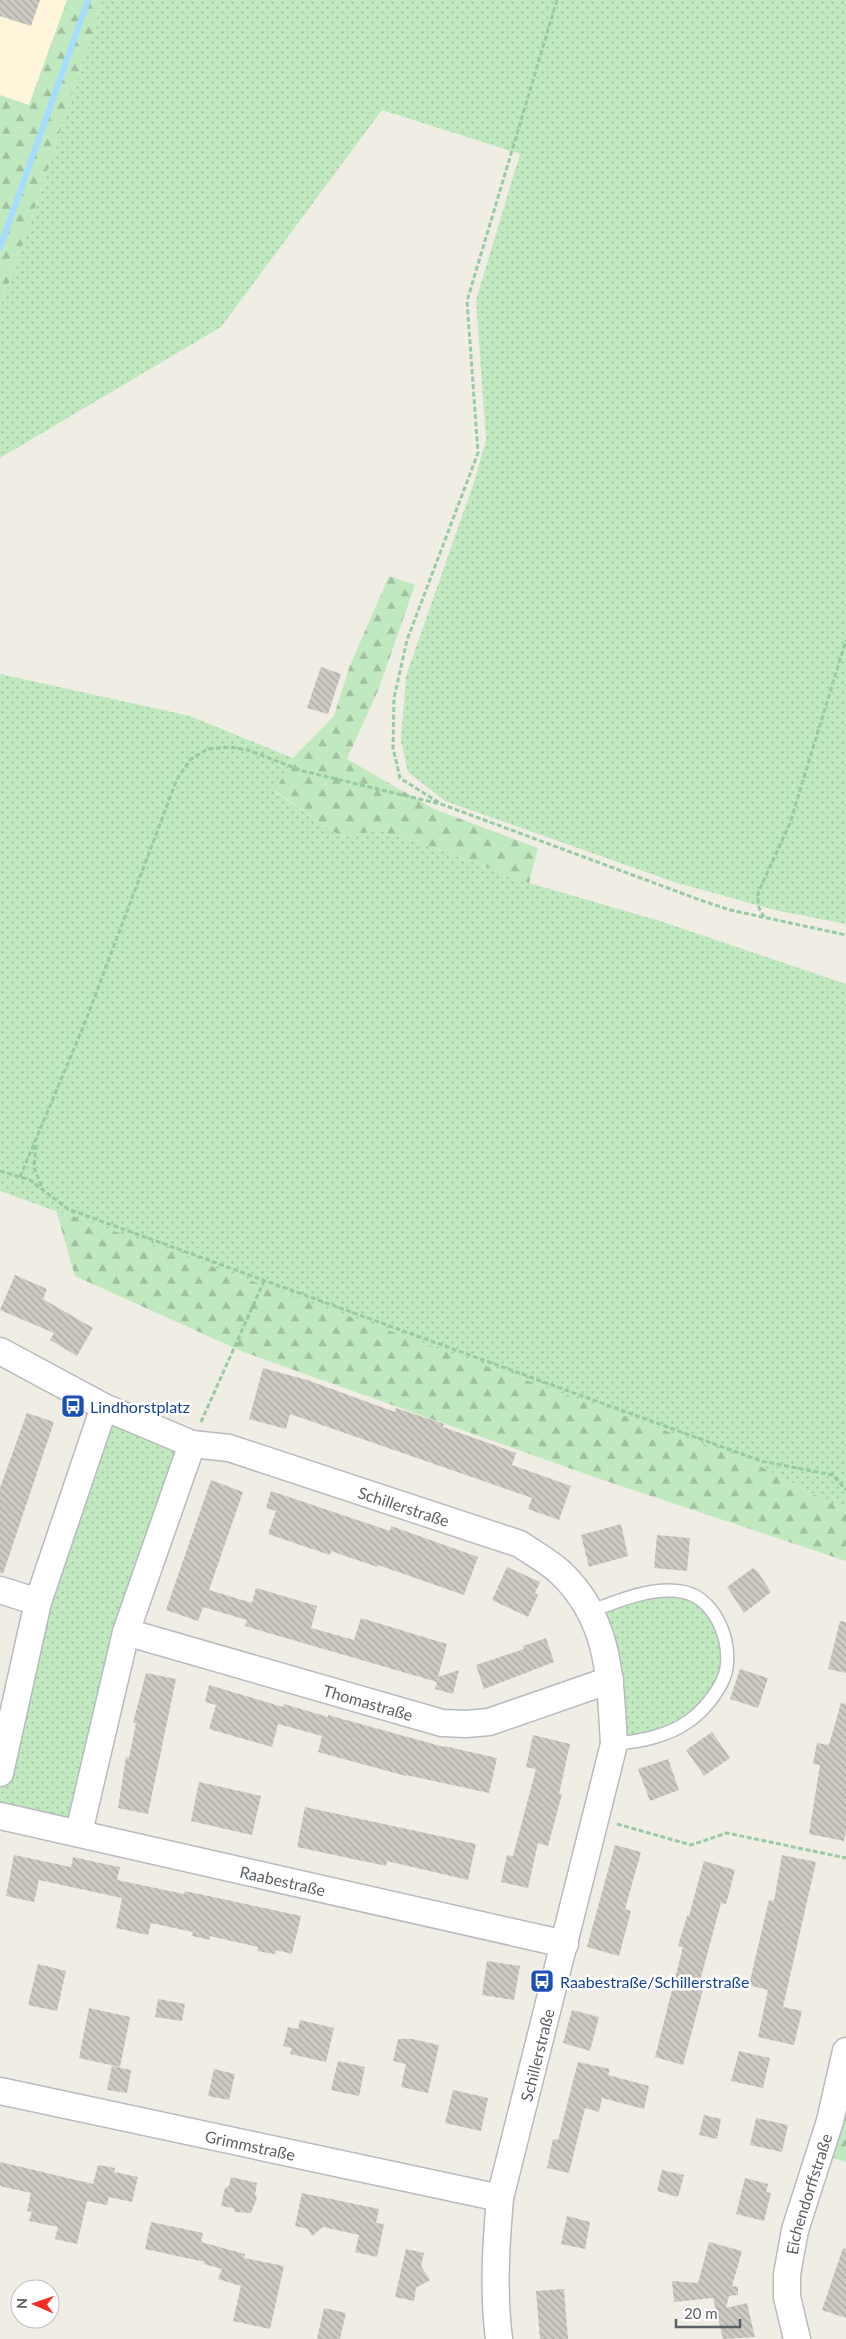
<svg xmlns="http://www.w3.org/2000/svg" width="846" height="2339" viewBox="0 0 846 2339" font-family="Lato,sans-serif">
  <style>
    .commercial { fill: #fff5da }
    .grass { fill: url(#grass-dots) }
    .forest { fill: url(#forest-firs) }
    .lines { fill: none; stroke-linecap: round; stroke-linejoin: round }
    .stream { stroke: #a5dcff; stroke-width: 6 }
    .building { fill: url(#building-back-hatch) }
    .service-casing { stroke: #b7bbbf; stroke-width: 15 }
    .minor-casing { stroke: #b7bbbf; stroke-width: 29 }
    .path { stroke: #97cba4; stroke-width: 3; stroke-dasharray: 5 2.5; stroke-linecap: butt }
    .service { stroke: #fff; stroke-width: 12 }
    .minor { stroke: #fff; stroke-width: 26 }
    .labels { text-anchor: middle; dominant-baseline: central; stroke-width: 5; stroke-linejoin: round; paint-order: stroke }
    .transit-label { font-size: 16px; fill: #164399; stroke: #fff; text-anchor: start }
    .street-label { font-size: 16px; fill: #5c6166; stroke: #fff }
  </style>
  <defs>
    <pattern id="grass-dots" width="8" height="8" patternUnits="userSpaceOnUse" patternTransform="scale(1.25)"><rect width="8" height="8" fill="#c1e9bf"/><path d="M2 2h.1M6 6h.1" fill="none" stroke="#a0c09f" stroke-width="1.8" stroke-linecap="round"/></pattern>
    <pattern id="forest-firs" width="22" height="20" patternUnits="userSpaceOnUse" patternTransform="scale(1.25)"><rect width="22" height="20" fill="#c1e9bf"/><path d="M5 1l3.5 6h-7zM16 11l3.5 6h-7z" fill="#a0c09f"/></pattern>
    <pattern id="building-back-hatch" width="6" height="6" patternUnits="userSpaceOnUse" patternTransform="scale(1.25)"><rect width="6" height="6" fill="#cdc9c3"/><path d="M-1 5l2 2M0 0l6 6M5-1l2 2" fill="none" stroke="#aaa7a2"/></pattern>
  </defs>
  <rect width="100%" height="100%" fill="#f0ede5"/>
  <path class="commercial" d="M0 0H67L29 105 0 95Z"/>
  <path class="grass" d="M103 0H846V924L775 910 674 882 445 801 408 772 401 741 406 676 474 482 486 440 476 300 520 154 382 110 221 327 0 458V306L19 256Z
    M0 674 190 716 293 758 275 792 340 836 380 831 435 848 529 883 660 921 846 984V1511L752 1462 0 1191Z
    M105 1410 189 1446 77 1829 0 1813V1783Z
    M658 1593 697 1601 721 1628V1677L704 1705 676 1727 617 1742 594 1612Z"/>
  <path class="forest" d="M67 0H103L19 256 0 306V95L29 105Z
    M389 576 415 585 379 688 347 759 434 809 538 848 529 883 435 848 380 831 340 836 275 791 293 758 334 716 349 668Z
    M56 1210 752 1462 846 1511V1561L597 1478 241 1351 75 1276Z
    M846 2069V2162L828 2156Z"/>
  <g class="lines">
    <path class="stream" d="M0 248 88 0"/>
  </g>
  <path class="building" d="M0 0H40L31 26 0 16Z
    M321 667 341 674 328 714 307 708Z
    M15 1275 47 1289 43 1299 93 1328 77 1356 50 1340 54 1333 0 1310Z
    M263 1368 307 1380 395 1412 396 1408 444 1424 443 1427 516 1453 512 1465 571 1486 559 1520 528 1509 532 1498 290 1414 286 1429 249 1419Z
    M27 1413 54 1422 3 1574 0 1573V1488Z
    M211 1480 243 1492 209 1590 252 1603 256 1588 317 1606 311 1628 354 1640 361 1618 447 1644 438 1677 459 1670 453 1694 435 1689 437 1682 245 1626 247 1620 203 1607 198 1621 166 1610Z
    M271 1491 390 1531 391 1526 478 1557 464 1595 378 1565 377 1567 331 1551 330 1555 268 1534 276 1511 266 1508Z
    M621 1524 628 1556 589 1567 581 1535Z
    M657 1535 690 1538 687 1571 654 1568Z
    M507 1567 540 1582 535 1593 538 1595 528 1617 492 1600Z
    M753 1568 758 1572 771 1592 744 1613 727 1587Z
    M840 1621 846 1622V1673L828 1669Z
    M546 1638 554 1662 484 1689 476 1665 524 1649 523 1646Z
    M740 1669 768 1678 758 1708 730 1699Z
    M146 1673 176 1679 148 1814 118 1808 126 1757 129 1758 136 1723H133Z
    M209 1685 283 1707 284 1704 328 1717V1715L444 1747V1746L497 1758 489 1793 406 1775V1776L318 1752 322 1736 278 1724 272 1747 209 1729 216 1705 205 1702Z
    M841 1703 846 1704V1830L844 1841 809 1834 820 1765 813 1764 817 1743 829 1745Z
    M712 1732 730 1758 704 1776 686 1750Z
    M533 1735 570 1744 559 1794H562L548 1846 538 1843 528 1888 501 1882 507 1855 513 1856 536 1769 526 1767Z
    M668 1759 679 1790 650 1801 638 1769Z
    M199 1782 261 1796 252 1835 191 1821Z
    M305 1807 476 1844 468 1880 387 1861 386 1866 297 1847Z
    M615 1845 641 1852 625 1909 631 1911 619 1956 587 1947Z
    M14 1855 71 1867 73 1857 105 1864 120 1867 117 1880 184 1894 185 1891 301 1916 292 1954 276 1950 275 1954 257 1951 258 1947 210 1936V1940L192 1936 193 1932 151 1923 148 1935 116 1928 122 1898 39 1880 34 1902 6 1896Z
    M782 1855 816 1862 783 2007 802 2011 794 2045 758 2037 768 1990 749 1985 769 1900 774 1901Z
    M704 1861 735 1870 726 1904 721 1903 700 1981 705 1982 683 2065 655 2057 683 1947 678 1946 687 1916H689Z
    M487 1961 520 1966 514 2000 482 1995Z
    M38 1964 66 1971 57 2011 28 2005Z
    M158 1999 185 2004 182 2021 155 2017Z
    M89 2008 130 2017 120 2067 79 2058Z
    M572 2010 599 2017 590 2051 563 2043Z
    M300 2020 334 2028 326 2062 290 2054 292 2048 283 2046 288 2027 298 2029Z
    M398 2039H412L439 2045 428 2093 401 2087 406 2064 393 2061Z
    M739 2051 770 2058 763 2088 731 2081Z
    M338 2061 365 2067 359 2096 331 2090Z
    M578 2062 610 2069 608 2075 649 2086 644 2109 602 2098 599 2112 585 2108 569 2173 547 2168 553 2139 558 2140Z
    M112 2066 131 2070 127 2093 107 2090Z
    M214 2069 235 2074 229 2100 208 2096Z
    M453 2090 488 2098 481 2131 445 2123Z
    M704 2115 721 2119 717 2139 699 2135Z
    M756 2118 788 2125 782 2152 750 2145Z
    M0 2162 93 2184 98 2165 115 2168 114 2172 138 2177 132 2202 109 2197 107 2205 87 2201 77 2244 55 2239 58 2227 29 2221 32 2212 27 2211 31 2193 0 2186Z
    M662 2170 684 2175 678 2197 657 2191Z
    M231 2177 257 2183 255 2195 257 2198 251 2213 235 2212 233 2208 221 2206 225 2188 229 2186Z
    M745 2178 768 2184 766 2192 771 2193 764 2221 736 2214Z
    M302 2193 379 2209 376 2223 384 2224 377 2257 355 2252 359 2235 323 2227 312 2236 308 2229 295 2226Z
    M567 2216 590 2222 585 2249 561 2244Z
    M151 2222 203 2233 201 2242 245 2254 244 2258 284 2266 270 2329 233 2321 241 2286 218 2279 222 2269 204 2264 205 2262 145 2249Z
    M709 2242 742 2251 732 2286 738 2287V2295L729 2296 726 2308 747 2303 755 2337 723 2339 713 2298 674 2302 672 2281 698 2283Z
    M843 2248 846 2249V2318L822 2310Z
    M406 2249 424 2253 421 2266 430 2280 416 2288 414 2301 395 2297Z
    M564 2289 568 2339H540L536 2291Z
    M324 2308 346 2313 340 2339H317Z"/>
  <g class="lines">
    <g class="service-casing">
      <path id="service" d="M591 1611C621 1600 652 1586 684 1592 718 1599 736 1650 723 1680 716 1695 703 1711 689 1721 667 1737 640 1741 614 1744"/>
    </g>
    <g class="minor-casing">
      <g id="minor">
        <path id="s1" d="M0 1351 104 1407 192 1444 229 1448 520 1544C534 1554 550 1562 561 1573 611 1621 610 1680 614 1744L500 2198C496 2245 493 2292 499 2339"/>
        <path d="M0 1590 38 1602"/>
        <path id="s2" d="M126 1632 442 1723 466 1724 489 1722 610 1680"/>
        <path d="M0 1773 38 1602 104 1407"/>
        <path id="s3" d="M0 1816 565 1944"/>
        <path d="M79 1832 126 1632 192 1444"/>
        <path id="s4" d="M0 2091 500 2198"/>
        <path id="s5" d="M797 2339 787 2297V2274L795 2230 830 2121 846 2051"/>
      </g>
    </g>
    <path class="path" d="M557 0 467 301 478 453 407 640 394 698 393 748 400 778 441 804 700 900 730 910 846 935
      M764 917 758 906V893L790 823 846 640
      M36 1145 34 1168 43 1190
      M0 1171 30 1180 68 1209 761 1461 833 1475 846 1490
      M20 1177 84 1025 177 779 191 759 208 749 230 747 248 750 303 771 440 804
      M201 1422 264 1281
      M617 1824 691 1845 727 1833 846 1858"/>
    <use href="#service" class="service"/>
    <use href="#minor" class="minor"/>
  </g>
  <defs>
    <g id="bus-square" transform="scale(1.25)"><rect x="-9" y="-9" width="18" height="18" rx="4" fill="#1a4fb4" stroke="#fff"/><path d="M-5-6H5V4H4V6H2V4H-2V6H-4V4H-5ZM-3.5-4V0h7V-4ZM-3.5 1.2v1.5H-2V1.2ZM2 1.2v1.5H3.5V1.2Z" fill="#fff"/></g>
  </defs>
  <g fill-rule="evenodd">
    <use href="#bus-square" x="73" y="1406"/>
    <use href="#bus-square" x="542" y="1981"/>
  </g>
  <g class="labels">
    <g class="transit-label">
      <text x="90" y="1406">Lindhorstplatz</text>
      <text x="560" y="1981">Raabestraße/Schillerstraße</text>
    </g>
    <g class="street-label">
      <text stroke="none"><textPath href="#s1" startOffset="435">Schillerstraße</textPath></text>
      <text stroke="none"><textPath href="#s2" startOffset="252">Thomastraße</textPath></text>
      <text stroke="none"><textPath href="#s3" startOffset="290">Raabestraße</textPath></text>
      <text transform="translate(537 2055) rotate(-76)">Schillerstraße</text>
      <text stroke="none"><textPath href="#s4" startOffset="256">Grimmstraße</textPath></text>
      <text stroke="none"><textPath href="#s5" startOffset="149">Eichendorffstraße</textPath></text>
    </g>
  </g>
  <g transform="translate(35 2304) rotate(272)"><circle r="24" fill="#ffffff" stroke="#bec0c2"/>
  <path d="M0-4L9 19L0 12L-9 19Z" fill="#f52c25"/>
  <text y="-8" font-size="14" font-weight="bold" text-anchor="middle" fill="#5c6166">N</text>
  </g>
  <path d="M676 2319v8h64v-8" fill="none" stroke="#5c6166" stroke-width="2.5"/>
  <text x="684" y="2319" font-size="15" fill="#5c6166" stroke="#ffffff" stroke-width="4" paint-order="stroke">20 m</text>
</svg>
